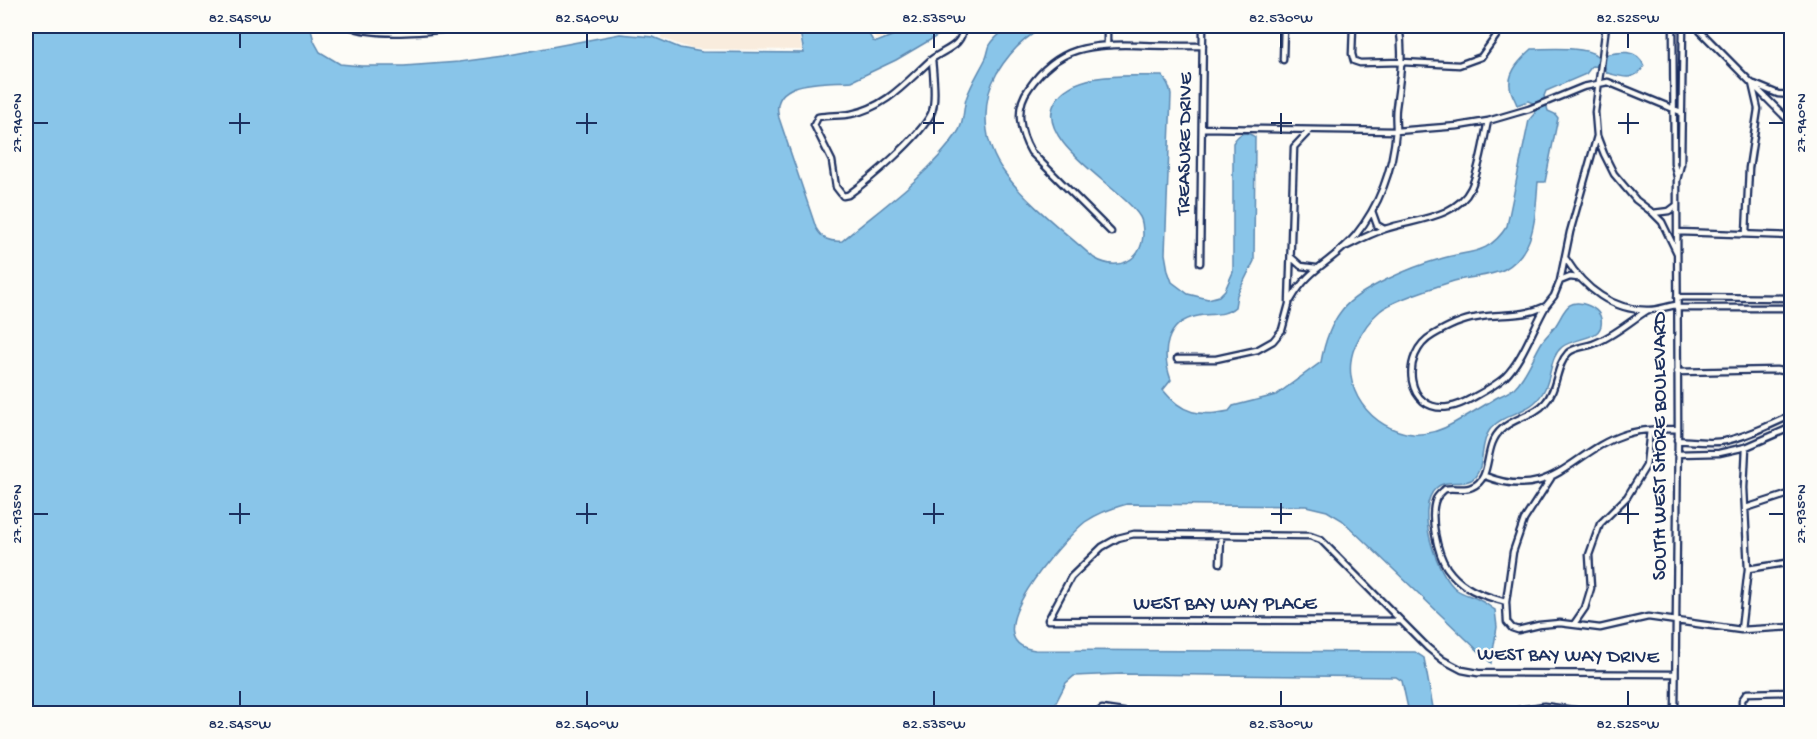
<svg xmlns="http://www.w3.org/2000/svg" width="1817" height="739" font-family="'Gochi Hand',sans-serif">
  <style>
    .built { fill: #f9ecdd }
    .water { fill: #89c5e9; stroke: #5d89b1; stroke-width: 1.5 }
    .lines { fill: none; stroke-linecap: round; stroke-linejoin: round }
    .minor-casing { stroke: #1b2f5e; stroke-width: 9 }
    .minor { stroke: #fdfcf7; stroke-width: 4.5 }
    .ticks { fill: none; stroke: #1b2f5e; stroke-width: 2 }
    .labels { text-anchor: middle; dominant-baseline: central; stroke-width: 4.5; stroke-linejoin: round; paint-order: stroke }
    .street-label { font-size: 20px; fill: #1b2f5e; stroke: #fdfcf7 }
    .neatline { fill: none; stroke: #1b2f5e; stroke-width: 2 }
    .ticks-label { font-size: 15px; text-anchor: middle; fill: #1b2f5e }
  </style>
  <rect width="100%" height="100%" fill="#fdfcf7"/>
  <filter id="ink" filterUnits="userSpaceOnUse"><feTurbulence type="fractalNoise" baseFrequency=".0167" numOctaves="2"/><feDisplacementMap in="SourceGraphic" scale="12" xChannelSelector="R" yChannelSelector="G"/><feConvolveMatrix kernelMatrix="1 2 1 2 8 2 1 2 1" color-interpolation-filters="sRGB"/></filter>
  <g filter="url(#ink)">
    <path class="built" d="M662,26H797L802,50L692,49L661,38Z
      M866,26H892L889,29L891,34L877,40Z"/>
    <path class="water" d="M26,26H310L314,41L320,52L340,64L361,66H404L459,62L504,56L620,34L653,37L680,48L702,52L804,53L799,26H864L873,41L877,42L894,35L891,29L896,26H954L896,60L852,81C826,83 768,78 779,118L816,228C822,239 829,242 842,241C882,207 926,178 956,135C964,125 963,111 966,99C971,84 979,72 986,58C988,54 988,49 990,45C994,38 1003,31 1009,26H1046C1026,36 1009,53 997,73C980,103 983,144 1004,172C1026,203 1066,233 1094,258C1116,271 1141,263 1143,235C1143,229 1143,222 1140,217C1122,187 1033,142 1055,102C1072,70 1131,76 1162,76C1168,82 1170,87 1171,95L1165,254L1168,271L1172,282L1188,294L1208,299L1219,296L1225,290L1233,272V143C1239,133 1245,130 1255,137L1254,261L1237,295L1235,307C1224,317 1211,313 1198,316C1165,322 1161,353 1171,380L1163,390C1182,414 1200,417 1229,411L1233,406L1276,395L1321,362C1324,345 1331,324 1342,310C1358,289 1414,266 1440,259C1470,250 1488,256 1507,226L1529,120L1535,113L1533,103L1528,101L1517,105C1515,99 1510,92 1510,86C1508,71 1522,58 1532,49C1548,49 1586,46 1597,56C1614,53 1637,46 1644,66C1635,82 1622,77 1607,73L1605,67L1592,66L1586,74L1546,91L1544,96L1548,111L1555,114L1558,118L1545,182H1538C1536,202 1536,227 1527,245C1509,279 1486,273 1454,281C1438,286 1391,301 1380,311C1369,320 1361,333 1355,346C1338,387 1371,430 1413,434C1428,435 1442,430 1454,423C1468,415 1482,407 1496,398C1502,395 1510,392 1514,388C1527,376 1533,356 1542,342C1546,336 1552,331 1556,325C1564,313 1567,297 1587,305C1593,307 1600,312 1601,319C1605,341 1573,337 1562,347C1546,360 1555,385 1534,403C1521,414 1499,416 1489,431C1480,444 1485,465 1475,477C1465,488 1447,477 1436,488C1414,508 1436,574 1457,590C1464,595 1474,596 1481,601C1486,603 1490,607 1495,610L1497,627L1491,663L1342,520L1327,511L1306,506L1127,504C1112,508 1098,513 1085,522C1064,539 970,642 1035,650L1415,652L1424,658L1434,713H1409L1402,681L1396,677L1122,674L1074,676L1066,683L1050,714H26Z"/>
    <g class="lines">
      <defs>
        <path id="minor" d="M349,26C381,39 444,29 479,26
          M1353,26L1352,54L1354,61L1360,63L1402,62L1459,65L1481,57L1499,32L1506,26
          M1673,26L1674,164L1677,177
          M1700,31L1792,124
          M1107,45V26
          M932,59C933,73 937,102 931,114C919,138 870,179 848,195L843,196L836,187L832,161L814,125L818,117C829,115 840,116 851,114C887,107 907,81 932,59Z
          M932,59C947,48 963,46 963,26
          M1283,60L1284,26
          M1754,84L1778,94L1792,95
          M1202,128L1396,131L1458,126L1488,121L1529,109L1583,87L1608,82L1681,112
          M1597,136L1604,154L1614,174L1636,200L1653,213L1662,222L1677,253
          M1372,211L1377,225L1384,229
          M1653,213L1669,211L1677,205
          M1111,232L1031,152C1020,133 1014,108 1029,88C1058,46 1091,44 1138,45C1160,46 1181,46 1203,46
          M1678,232L1792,236
          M1746,233L1749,168L1758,109L1752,83
          M1347,246C1359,240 1372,233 1385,229C1414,219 1456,219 1471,188C1480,168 1483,143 1488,121
          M1292,258L1301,266L1316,268
          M1566,259C1584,288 1613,311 1649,310C1658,310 1668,306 1677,305
          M1200,263L1203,26
          M1560,281L1570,277L1578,278
          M1677,297L1792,298
          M1291,300C1309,267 1333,262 1355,236C1379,206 1393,169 1396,130C1396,123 1395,115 1396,108C1400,79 1404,54 1399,26
          M1546,306C1533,328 1523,359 1505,377C1496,385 1485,391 1474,397C1467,401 1457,406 1449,407C1406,414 1399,354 1433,335C1445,328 1461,320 1475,318C1502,312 1519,319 1546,306Z
          M1546,306L1554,296L1560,281L1570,232L1597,136L1595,112L1606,26
          M1677,308H1792
          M1177,359H1216L1257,350L1273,341L1282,330L1289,304L1294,147L1310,130
          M1677,372L1776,370L1792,372
          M1677,440C1693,441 1709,444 1725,441C1748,436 1770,425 1792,415
          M1677,454L1719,453L1746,447L1792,427
          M1485,476C1553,503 1571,451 1626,434C1642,429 1661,429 1678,429
          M1551,478L1524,520L1513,552L1506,602L1507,622L1512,628L1518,630L1539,625L1560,623L1600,628L1648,617L1741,630L1792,627
          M1746,508L1792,493
          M1220,563L1221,535
          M1748,569L1792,562
          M1506,602C1493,598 1478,595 1467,587C1459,582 1452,575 1447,568C1437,553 1429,516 1436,499C1438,495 1442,492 1445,489C1454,487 1464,491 1472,487C1494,478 1482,446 1502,429C1515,417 1534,416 1545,403C1558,389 1555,367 1568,353C1574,347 1585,347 1593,344C1613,337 1630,321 1648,310
          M1401,621L1048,620L1071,577L1102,547L1118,538L1134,534L1310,536L1321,540L1428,648L1443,660L1462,670L1478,673L1675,674
          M1574,624L1585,608L1591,588L1589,555L1600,524L1627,497L1646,466L1650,430
          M1741,630L1748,569L1744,488L1746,447
          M1096,714L1102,709L1136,714
          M1266,714L1313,712L1344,714
          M1494,714L1544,706L1603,714
          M1675,714L1678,429L1677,205V180L1681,164L1683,26
          M1742,714V700L1747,693L1792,692"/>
      </defs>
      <use href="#minor" class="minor-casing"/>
      <use href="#minor" class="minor"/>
    </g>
  </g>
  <path class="ticks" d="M240,33V48M587,33V48M934,33V48M1281,33V48M1628,33V48M240,113V134M587,113V134M934,113V134M1281,113V134M1628,113V134M33,123H48M229,123H250M576,123H597M923,123H944M1271,123H1292M1618,123H1639M1769,123H1784M240,503V524M587,503V524M934,503V524M1281,503V524M1628,503V524M33,514H48M229,514H250M576,514H597M923,514H944M1271,514H1292M1618,514H1639M1769,514H1784M240,691V706M587,691V706M934,691V706M1281,691V706M1628,691V706"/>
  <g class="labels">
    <g class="street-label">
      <text transform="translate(1186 144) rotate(-89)">TREASURE DRIVE</text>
      <text transform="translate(1661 446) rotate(-90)">SOUTH WEST SHORE BOULEVARD</text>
      <text x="1225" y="605">WEST BAY WAY PLACE</text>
      <text transform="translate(1568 657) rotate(1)">WEST BAY WAY DRIVE</text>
    </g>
  </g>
  <rect width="1817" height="739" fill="none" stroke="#fdfcf7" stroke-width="66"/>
  <rect x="33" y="33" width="1751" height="673" class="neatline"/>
  <g class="ticks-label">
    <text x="240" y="22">82.545°W</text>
    <text x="587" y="22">82.540°W</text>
    <text x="934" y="22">82.535°W</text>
    <text x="1281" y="22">82.530°W</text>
    <text x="1628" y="22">82.525°W</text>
    <text transform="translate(16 123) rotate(-90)" y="5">27.940°N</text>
    <text transform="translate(1800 123) rotate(-90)" y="5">27.940°N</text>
    <text transform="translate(16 514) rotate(-90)" y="5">27.935°N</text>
    <text transform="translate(1800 514) rotate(-90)" y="5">27.935°N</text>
    <text x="240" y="728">82.545°W</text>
    <text x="587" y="728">82.540°W</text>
    <text x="934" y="728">82.535°W</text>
    <text x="1281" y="728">82.530°W</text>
    <text x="1628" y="728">82.525°W</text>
  </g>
</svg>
